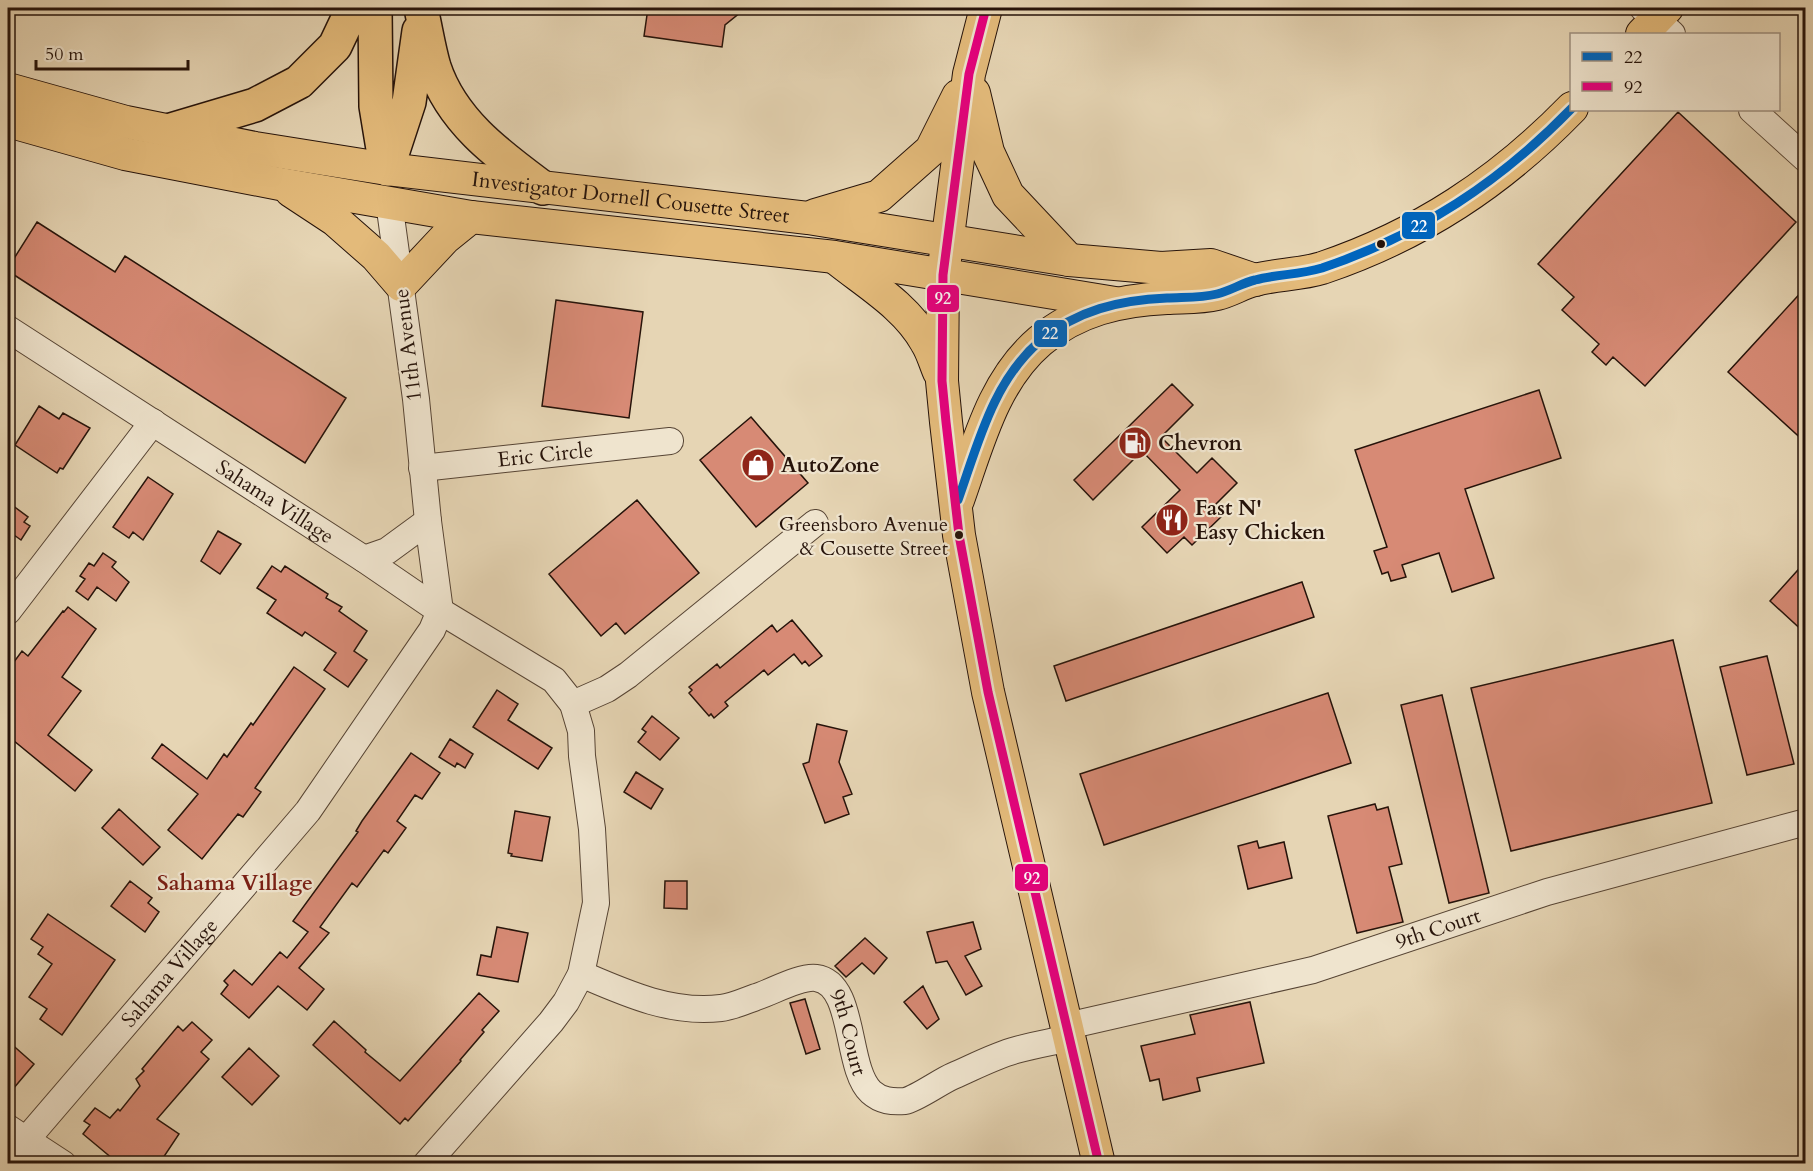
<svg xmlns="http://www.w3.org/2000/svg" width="1813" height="1171" font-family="Cardo,serif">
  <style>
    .building { fill: #d78a75; stroke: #26130a; stroke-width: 1.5 }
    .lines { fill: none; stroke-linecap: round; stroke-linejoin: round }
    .minor-casing { stroke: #564434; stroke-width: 28 }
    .major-casing { stroke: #26130a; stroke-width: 34 }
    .highway-casing { stroke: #26130a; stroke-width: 36 }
    .minor { stroke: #efe4ce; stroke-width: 26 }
    .major { stroke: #e3ba7a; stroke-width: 32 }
    .highway { stroke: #e3ba7a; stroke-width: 33 }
    .bus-1-casing { stroke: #efe4ce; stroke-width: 14 }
    .bus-2-casing { stroke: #efe4ce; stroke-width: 14 }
    .bus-1 { stroke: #0065bd; stroke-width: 9 }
    .bus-2 { stroke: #e5007d; stroke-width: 9 }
    .bus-dot { fill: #26130a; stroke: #efe4ce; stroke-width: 2 }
    .labels { text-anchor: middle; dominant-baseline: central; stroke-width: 4.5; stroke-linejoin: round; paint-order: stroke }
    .bus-label { font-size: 20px; fill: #26130a; stroke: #efe4ce; text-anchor: end }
    .street-label { font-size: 21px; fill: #26130a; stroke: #efe4ce }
    .poi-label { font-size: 21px; font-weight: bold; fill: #26130a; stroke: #efe4ce; text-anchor: start }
    .neighbourhood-label { font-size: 22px; font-weight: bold; fill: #7a1f14; stroke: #efe4ce }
    .line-badge { stroke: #efe4ce; stroke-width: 2 }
    .badge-label { font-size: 16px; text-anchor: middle; font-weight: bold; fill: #fff }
  </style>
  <rect width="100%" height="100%" fill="#e6d5b4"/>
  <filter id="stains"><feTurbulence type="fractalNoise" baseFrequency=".00333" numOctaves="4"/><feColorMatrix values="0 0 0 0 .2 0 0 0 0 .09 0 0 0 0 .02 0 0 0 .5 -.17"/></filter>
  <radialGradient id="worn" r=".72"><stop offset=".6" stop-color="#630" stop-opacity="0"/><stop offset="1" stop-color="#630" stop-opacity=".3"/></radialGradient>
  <path class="building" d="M648,8H746L725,25L722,47L644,36Z
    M1678,112L1796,222L1645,386L1613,357L1606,365L1592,352L1599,344L1562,310L1574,297L1538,264Z
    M37,222L115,272L125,256L346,398L305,463L8,271V268Z
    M1806,287V443L1728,372Z
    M556,300L643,312L629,418L542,406Z
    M1172,384L1193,405L1161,437L1197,473L1212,458L1237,483L1214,506L1223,515L1192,545L1184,537L1167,553L1142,527L1180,490L1142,451L1093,500L1074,480Z
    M1539,390L1561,458L1465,489L1494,578L1452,592L1439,553L1402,565L1406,577L1391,581L1388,572L1382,574L1374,551L1387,547L1355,450Z
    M39,406L59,419L63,413L90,428L63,469L60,468L57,473L15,445Z
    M751,417L808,483L756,527L700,460Z
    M148,477L173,494L143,540L133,532L129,538L113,527Z
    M637,500L699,573L625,634L616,623L601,636L549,574Z
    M8,502L28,517L24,522L30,526L21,540L14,535L8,545Z
    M218,531L241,544L220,574L201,561Z
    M103,553L116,562L112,567L129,582L116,601L97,587L88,600L76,591L85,579L80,576L89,563L94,566Z
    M1806,561V634L1770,601Z
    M272,566L281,572L285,566L328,594L326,598L342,607L339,611L367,631L354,651L367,660L348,687L324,670L336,653L305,632L302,636L267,613L276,600L257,588Z
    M1302,582L1314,617L1066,701L1054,666Z
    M68,607L96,629L62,677L81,691L48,735L92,770L75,791L8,736V670L22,651L28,656L63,611L64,612Z
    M792,620L822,656L809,666L805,661L802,664L794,654L768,675L764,670L725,702L728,706L714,718L711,714L709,716L689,693L692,690L689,687L717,664L720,668L772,625L777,632Z
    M1673,640L1712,803L1511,851L1471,688Z
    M1767,656L1794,764L1747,775L1720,667Z
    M294,667L325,689L255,788L261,792L243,817L238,814L202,859L168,830L198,794L152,758L162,744L207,779L224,754L227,757L251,723L253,725Z
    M497,690L518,704L508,720L552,748L538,769L473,727Z
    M1328,693L1351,763L1104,845L1080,774Z
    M1442,695L1489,893L1449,903L1401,705Z
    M652,716L679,738L660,760L638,742L646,732L642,729Z
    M817,724L847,731L839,762L852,794L843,797L849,814L825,823L803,764L809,762Z
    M450,739L473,754L465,768L457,763L455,767L439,757Z
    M411,753L440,773L422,799L415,795L397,821L406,828L388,853L384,850L357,887L352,883L320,927L329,933L299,968L324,989L307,1010L278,986L249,1018L221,994L228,985L224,981L234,970L252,985L280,952L287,958L308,932L293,921L358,832L356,831L362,821Z
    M636,772L663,789L651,809L624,792Z
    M1375,804L1377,810L1388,807L1402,864L1389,867L1403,922L1357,933L1328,816Z
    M119,809L160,847L143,865L102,828Z
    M515,811L550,817L542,861L511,856L512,854L508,853Z
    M1257,841L1259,848L1284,842L1292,878L1248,889L1238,846Z
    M130,881L152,898L148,903L159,912L145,932L111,906Z
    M665,881H687V909L664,908Z
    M48,914L115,960L62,1035L40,1019L47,1009L29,997L52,964L38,954L43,947L31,939Z
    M973,922L981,949L965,956L982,986L966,995L947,961L936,963L927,932Z
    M497,927L528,933L518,982L477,975L481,955L491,957Z
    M865,938L887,958L874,974L862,963L846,977L835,966Z
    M923,986L939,1019L927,1029L904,1002Z
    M479,993L499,1011L482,1030L484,1032L460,1060L461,1061L408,1121L405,1118L400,1124L313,1045L334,1021L366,1050L365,1052L400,1081Z
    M805,999L820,1049L806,1054L790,1003Z
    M1250,1002L1264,1063L1197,1078L1200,1091L1163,1100L1159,1079L1150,1081L1141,1046L1195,1034L1190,1015Z
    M192,1022L212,1040L201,1052L209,1059L157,1119L179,1134L159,1164H119L83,1134L90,1125L84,1121L95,1108L110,1118L118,1109L120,1111L140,1086L136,1079L144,1071L142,1069L178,1026L183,1031Z
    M8,1041L34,1064L8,1095Z
    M249,1048L279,1076L252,1105L222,1077Z"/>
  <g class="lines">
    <defs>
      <g id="minor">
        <path d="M1643,8L1672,34"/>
        <path d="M1752,110L1806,159"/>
        <path id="s1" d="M8,329L364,559L440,611L554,680L573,704L581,731L582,756L592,829L596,903L581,974L566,1002L551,1022L426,1164"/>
        <path id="s2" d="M422,468L670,441"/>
        <path d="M364,559L387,551L428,521"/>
        <path d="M8,611L153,422"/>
        <path d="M573,704L607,689L628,675L815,523"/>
        <path id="s3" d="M581,974C625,993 671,1014 721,1008C732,1007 745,1001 756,997C772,992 800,976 816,978C856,983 845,1068 871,1092C881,1101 892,1102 905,1101C916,1099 941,1081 953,1076C974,1067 994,1056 1016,1050C1033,1045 1052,1042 1069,1038"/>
        <path id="s4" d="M1067,1026L1313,970L1547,892L1806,822"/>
        <path d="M8,1128L63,1164"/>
        <path id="s5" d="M8,1161L308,811L432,630L440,611L428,521L416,399L389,202"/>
      </g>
      <g id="major">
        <path d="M986,8L969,74L943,275L942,381L946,422L959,535L988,692L1099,1164"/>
        <path d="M1642,34L1667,8"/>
        <path id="s6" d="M8,89L126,122L255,148L387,169L808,218L1069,260L1161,268L1211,265L1255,280"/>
        <path d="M974,93L988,152L1008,195L1069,260"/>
        <path d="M8,121L125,154L280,184L471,217L835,257L1115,303"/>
        <path d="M291,191L335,220L376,256L401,285L445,238L471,217"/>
        <path d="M815,215L879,196L931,150L958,96"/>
        <path d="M838,260C868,284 907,307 926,342C932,351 935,363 939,372"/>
        <path d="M958,500C978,444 993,381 1040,341C1077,310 1120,300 1167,298C1183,297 1201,298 1217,294C1230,291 1242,283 1255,280C1277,274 1299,275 1322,268C1420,235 1500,182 1572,108"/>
      </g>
      <path id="highway" d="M375,8L376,106L386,167
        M422,13C426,31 429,50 434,67C452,122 500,156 543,188
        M171,130L255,105L299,82L335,46L353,8
        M387,169L409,102L419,31"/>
    </defs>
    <use href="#minor" class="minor-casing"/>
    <use href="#major" class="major-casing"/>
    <use href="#highway" class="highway-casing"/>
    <use href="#minor" class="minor"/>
    <use href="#major" class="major"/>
    <use href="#highway" class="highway"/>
    <defs>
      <path id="bus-1" d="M958,500C978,444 993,381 1040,341C1077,310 1120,300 1167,298C1183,297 1201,298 1217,294C1230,291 1242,283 1255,280C1277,274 1299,275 1322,268C1420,235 1500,182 1572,108"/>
      <path id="bus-2" d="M986,8L969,74L943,275L942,381L946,422L959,535L988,692L1099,1164"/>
    </defs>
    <use href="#bus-1" class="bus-1-casing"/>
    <use href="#bus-2" class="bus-2-casing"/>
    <use href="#bus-1" class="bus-1"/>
    <use href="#bus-2" class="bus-2"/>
  </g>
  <defs>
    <symbol id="fuel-disc" viewBox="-11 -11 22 22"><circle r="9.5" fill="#8f2418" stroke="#efe4ce"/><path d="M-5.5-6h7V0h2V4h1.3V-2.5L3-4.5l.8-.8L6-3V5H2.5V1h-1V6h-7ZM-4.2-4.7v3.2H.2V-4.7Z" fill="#fff"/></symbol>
    <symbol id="shop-disc" viewBox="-11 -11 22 22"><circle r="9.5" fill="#8f2418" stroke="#efe4ce"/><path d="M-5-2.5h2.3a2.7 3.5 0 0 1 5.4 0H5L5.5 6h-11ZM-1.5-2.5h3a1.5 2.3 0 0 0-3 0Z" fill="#fff"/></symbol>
    <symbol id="restaurant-disc" viewBox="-11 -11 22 22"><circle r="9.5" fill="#8f2418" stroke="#efe4ce"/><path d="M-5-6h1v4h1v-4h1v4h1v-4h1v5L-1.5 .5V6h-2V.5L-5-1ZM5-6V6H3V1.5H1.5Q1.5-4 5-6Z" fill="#fff"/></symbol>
  </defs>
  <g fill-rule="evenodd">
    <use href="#fuel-disc" x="1116" y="424" width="38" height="38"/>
    <use href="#shop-disc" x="739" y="446" width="38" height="38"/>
    <use href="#restaurant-disc" x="1153" y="501" width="38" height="38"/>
  </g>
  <g class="bus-dot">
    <circle cx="1381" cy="244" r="5"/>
    <circle cx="959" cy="535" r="5"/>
  </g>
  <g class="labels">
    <g class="bus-label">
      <text x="948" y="524">Greensboro Avenue<tspan x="948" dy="24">&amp; Cousette Street</tspan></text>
    </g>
    <g class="street-label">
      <text stroke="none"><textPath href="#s6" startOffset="633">Investigator Dornell Cousette Street</textPath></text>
      <text transform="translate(408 345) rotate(-97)">11th Avenue</text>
      <text stroke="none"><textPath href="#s2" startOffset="124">Eric Circle</textPath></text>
      <text stroke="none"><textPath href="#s1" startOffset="318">Sahama Village</textPath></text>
      <text stroke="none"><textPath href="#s4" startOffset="384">9th Court</textPath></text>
      <text stroke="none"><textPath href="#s5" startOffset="248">Sahama Village</textPath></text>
      <text stroke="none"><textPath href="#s3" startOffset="314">9th Court</textPath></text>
    </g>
    <g class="poi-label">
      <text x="1158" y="443">Chevron</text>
      <text x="781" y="465">AutoZone</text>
      <text x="1195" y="508">Fast N'<tspan x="1195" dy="24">Easy Chicken</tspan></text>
    </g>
    <g class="neighbourhood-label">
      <text x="235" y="883">Sahama Village</text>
    </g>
  </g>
  <g class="line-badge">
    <rect x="1401" y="211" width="35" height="29" rx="6" fill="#0065bd"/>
    <rect x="926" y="284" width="34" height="29" rx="6" fill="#e5007d"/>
    <rect x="1033" y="319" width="35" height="29" rx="6" fill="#0065bd"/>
    <rect x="1014" y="863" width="35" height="29" rx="6" fill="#e5007d"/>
  </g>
  <g class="badge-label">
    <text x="1419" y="232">22</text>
    <text x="943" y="304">92</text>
    <text x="1050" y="339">22</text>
    <text x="1032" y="884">92</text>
  </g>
  <rect width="1813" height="1171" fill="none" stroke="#e6d5b4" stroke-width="30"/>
  <rect x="9" y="9" width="1795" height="1153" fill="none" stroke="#26130a" stroke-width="3"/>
  <rect x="15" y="15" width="1783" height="1141" fill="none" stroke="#26130a" stroke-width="1.5"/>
  <rect x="1570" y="33" width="210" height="78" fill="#efe4ce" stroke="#9f9080" stroke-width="1.5"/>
  <rect x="1582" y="52" width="30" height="9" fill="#0065bd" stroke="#9f9080" stroke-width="1.5"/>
  <text x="1624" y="63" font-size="18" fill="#26130a">22</text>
  <rect x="1582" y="82" width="30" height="9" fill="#e5007d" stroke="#9f9080" stroke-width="1.5"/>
  <text x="1624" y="93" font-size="18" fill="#26130a">92</text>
  <path d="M36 60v9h152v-9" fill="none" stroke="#26130a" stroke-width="3"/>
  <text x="45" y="60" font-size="18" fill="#26130a" stroke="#efe4ce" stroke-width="4.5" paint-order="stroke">50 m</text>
  <rect width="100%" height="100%" filter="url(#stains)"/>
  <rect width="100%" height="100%" fill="url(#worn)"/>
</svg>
